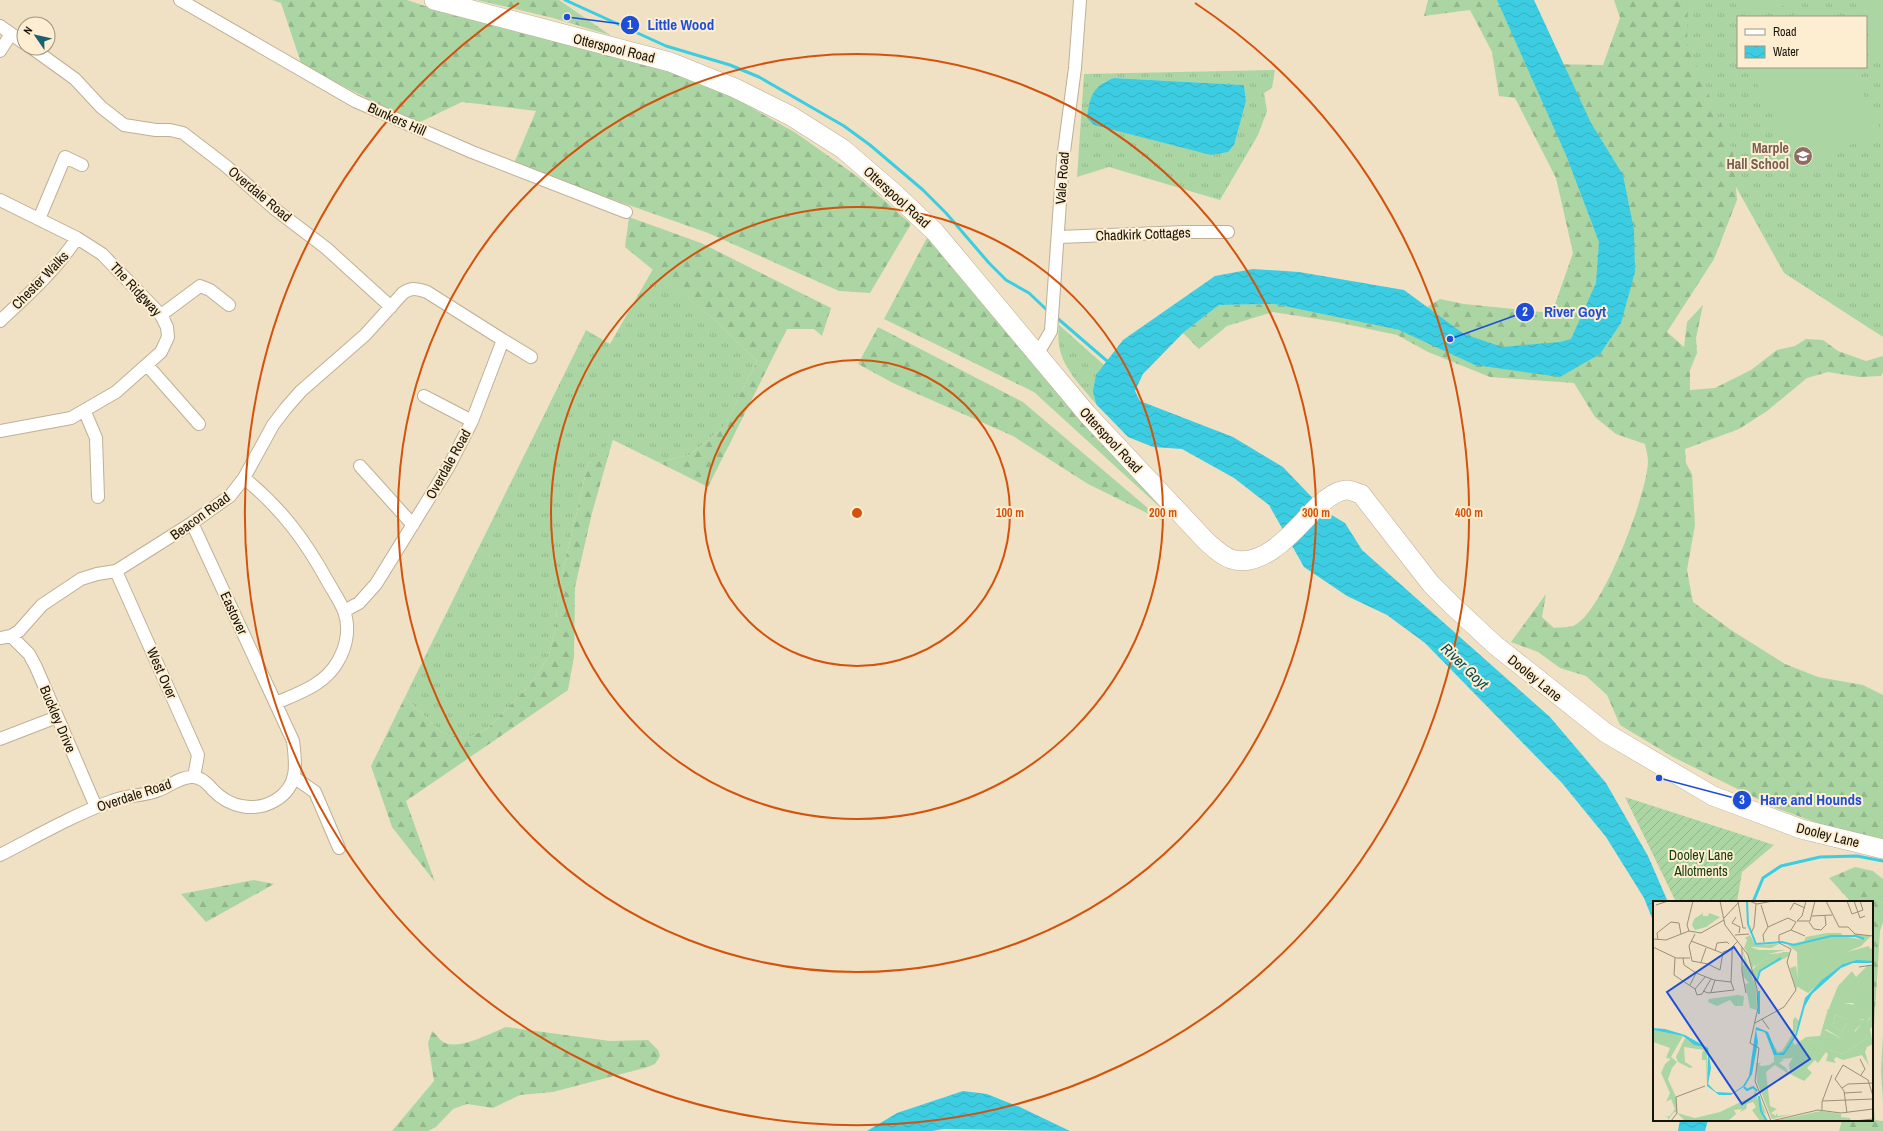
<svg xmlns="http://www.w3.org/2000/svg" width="1883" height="1131" font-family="'Archivo Narrow',sans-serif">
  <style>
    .grass { fill: url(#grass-tufts); fill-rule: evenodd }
    .forest { fill: url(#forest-firs) }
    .garden { fill: url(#garden-furrows) }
    .pitch { fill: #abd6a4 }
    .water { fill: url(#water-waves) }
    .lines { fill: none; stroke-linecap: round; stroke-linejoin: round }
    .stream { stroke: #3dcde2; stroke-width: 3 }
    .minor-casing { stroke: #beb095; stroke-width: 14 }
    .primary-casing { stroke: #beb095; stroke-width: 20 }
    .minor { stroke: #fff; stroke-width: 12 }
    .primary { stroke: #fff; stroke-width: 19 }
    .ring { fill: none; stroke: #d3520c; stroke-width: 2 }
    .labels { text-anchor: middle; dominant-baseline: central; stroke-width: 4; stroke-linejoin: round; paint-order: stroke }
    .street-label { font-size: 14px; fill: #181309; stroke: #fdeed1 }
    .education-label { font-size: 14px; font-weight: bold; fill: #785e54; stroke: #fdeed1; text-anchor: end }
    .park-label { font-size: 14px; fill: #133d0a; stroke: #fdeed1 }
    .water-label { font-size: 15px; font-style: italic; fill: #094952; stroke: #fdeed1 }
    .inset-river { fill: none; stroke: #3dcde2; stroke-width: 2 }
    .inset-road { fill: none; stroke: #9a8f79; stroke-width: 1 }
    .view { fill: #1d4ed8; fill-opacity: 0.15; stroke: #1d4ed8; stroke-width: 2 }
    .inset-edge { fill: none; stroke: #181309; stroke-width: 2 }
    .centre { fill: #d3520c; stroke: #fdeed1; stroke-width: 2 }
    .ring-label { font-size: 12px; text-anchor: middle; font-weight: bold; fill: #d3520c; stroke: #fdeed1; stroke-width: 4; stroke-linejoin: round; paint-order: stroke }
    .leader { fill: none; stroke: #1d4ed8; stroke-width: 1.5 }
    .callout-dot { fill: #1d4ed8; stroke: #fdeed1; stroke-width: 1.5 }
    .mark-label { font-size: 12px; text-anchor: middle; font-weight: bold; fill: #fff }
    .callout-label { font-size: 15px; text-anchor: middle; font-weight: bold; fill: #1d4ed8; stroke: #fdeed1; stroke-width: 4; stroke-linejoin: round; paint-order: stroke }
  </style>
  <defs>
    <pattern id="grass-tufts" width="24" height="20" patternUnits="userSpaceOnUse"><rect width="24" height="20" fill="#abd6a4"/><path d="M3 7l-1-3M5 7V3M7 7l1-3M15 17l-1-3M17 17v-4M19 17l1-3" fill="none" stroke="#92b78c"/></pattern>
    <pattern id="forest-firs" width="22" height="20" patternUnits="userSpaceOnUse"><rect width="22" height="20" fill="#abd6a4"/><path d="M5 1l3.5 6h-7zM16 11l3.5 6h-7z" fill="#92b78c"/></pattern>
    <pattern id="garden-furrows" width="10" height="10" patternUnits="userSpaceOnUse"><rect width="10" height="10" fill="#abd6a4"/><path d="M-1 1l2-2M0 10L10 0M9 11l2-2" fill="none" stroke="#92b78c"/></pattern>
    <pattern id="water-waves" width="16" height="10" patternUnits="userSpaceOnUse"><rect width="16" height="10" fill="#3dcde2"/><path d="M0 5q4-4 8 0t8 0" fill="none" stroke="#35afc1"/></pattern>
  </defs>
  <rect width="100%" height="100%" fill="#f0e1c4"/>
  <path class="grass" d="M1685,0H1883V337L1784,273L1735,185L1683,47ZM1738,17H1866V67H1738Z
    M1275,70L1272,88L1264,93L1267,111L1258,135L1220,200L1109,167L1077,177L1084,74ZM1114,78L1244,85L1246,101L1102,83Z
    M653,269L718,323L757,361L724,427L690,455L658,462L613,440L588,464L559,588L555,630L549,655L531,684L488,728L466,739L441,732L405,697L586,330L610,344Z
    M1059,325L1104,365C1094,379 1092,386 1096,404C1083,388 1065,371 1060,350C1058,342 1058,333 1059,325Z"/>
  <path class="forest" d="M272,0H407L449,14L654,64L715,87L796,133L858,177L911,224L870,293L839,291L708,233L538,173L514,163L536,111L462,102L418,123L302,66L281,3Z
    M477,0H559L610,35L553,18Z
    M1428,0H1518L1547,64L1603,65L1620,18L1614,0H1688L1687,44L1733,151L1737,200L1714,259L1667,332L1684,347L1687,322L1703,305L1696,338L1697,353L1690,370V390L1715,388L1751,370L1777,350L1795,346L1806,339L1823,340L1838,351L1866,361L1883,356V372L1881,376L1859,377L1828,372L1807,378L1767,411L1739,429L1685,449L1686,463L1692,474L1695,525L1687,570L1693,602L1731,630L1785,664L1818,677L1863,685L1883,695V841L1834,829L1776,808L1673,757L1620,725L1607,695L1586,676L1560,668L1538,652L1511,642L1546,594L1542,617L1554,628C1560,627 1569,628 1575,625C1603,611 1647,494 1648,462C1648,456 1646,449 1645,444L1616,434L1595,417L1574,383L1490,377L1428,352L1397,335L1336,322L1273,312L1227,326L1199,349L1183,333L1219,305L1274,304L1399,330L1413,316L1440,299L1464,304L1552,313L1573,253L1556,178L1515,98L1499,96L1492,52L1470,10L1424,16Z
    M629,217L701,243L831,308L822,336L814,329H787L708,487L658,462L690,455L724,427L757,361L718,323L625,247Z
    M927,238L1165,505L1163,510L1034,392L884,319Z
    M878,327L1023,402L1163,521L1088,484L1013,436L893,383L858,364Z
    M613,439L592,513L575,587L574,657L568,690L406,801L435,882L392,827L371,766L405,697L441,732L466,739L488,728L531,684L549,655L555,630L559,588L588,464Z
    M1855,867L1873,871L1883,879V922L1880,931L1872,1057V902H1851L1829,878Z
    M254,880L274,884L206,922L181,894Z
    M506,1027L610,1041L648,1040L658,1050L660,1056L655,1064L648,1067L553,1092L520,1095L493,1108L467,1104L453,1109L436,1127L428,1131H392L434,1081L428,1043L432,1031C436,1034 439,1039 443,1042C459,1051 490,1033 506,1027Z
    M1883,1035V1101L1881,1071Z
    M1872,1085L1875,1120L1883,1121V1131H1839L1842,1120H1872Z"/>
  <path class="garden" d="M1625,797L1774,845L1742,872L1737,902H1676Z"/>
  <path class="pitch" d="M1739,0H1796L1759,17H1746Z
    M1856,0H1883V70L1866,26V17H1863Z
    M1819,3L1826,17H1790Z
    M1749,67H1850L1881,130L1799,170Z"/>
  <path class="water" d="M1497,0H1534L1591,123L1623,175L1634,230L1635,272L1621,323L1600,354L1560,377L1475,365L1399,330L1274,304L1219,305L1183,333L1143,374L1135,391L1140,401L1233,437L1283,467L1325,511L1345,523L1362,550L1550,717L1606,783L1648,856L1668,902H1654V923L1644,898L1606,837L1562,783L1425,643L1387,615L1347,596L1304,567L1269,505L1234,478L1182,449L1153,447L1128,437L1096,404L1093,391L1096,375L1123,340L1215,276L1253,269L1299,272L1404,290L1464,334L1502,347L1560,342L1571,339L1596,283L1599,242L1566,155Z
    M1114,78L1244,85L1246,101L1234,145L1228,152L1211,155L1094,125L1087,118C1090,97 1092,86 1114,78Z
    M963,1091L987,1094L1022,1108L1070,1131L943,1129L932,1131H867L897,1113Z
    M1680,1120H1708L1705,1131H1678Z"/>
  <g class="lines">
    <path class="stream" d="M565,0L666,46L730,65L759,77L844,126L870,145L923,190L946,213L989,263L1006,280L1029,293L1048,311
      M1056,317L1107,361
      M1753,902L1763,878L1781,866L1820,857L1857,856L1883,861"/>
    <defs>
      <path id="minor" d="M180,0L355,101L472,152L626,212
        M0,26L24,43
        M32,48L75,79L101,107L124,125L156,130H170L183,133L226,166L276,210L326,248L391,307
        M0,51L11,34
        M0,200L77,238L102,254L161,315L167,327L168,337L161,352L116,392L71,418L0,431
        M39,219L65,157L82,165
        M1059,237L1185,232H1228
        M161,315L200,286L210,290L229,305
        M0,321C28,295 56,270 77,238
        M503,340L531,357
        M1038,353L1051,331L1063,159L1075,68L1080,0
        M147,365L199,424
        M424,396L472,421
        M85,412L96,438L98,497
        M360,466L413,525
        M244,478C281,508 305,540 328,582C333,591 340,601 344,611C350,627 347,646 338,661C326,684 299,693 276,703
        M116,571L198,755L194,777
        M11,636L29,654L36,667L96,807
        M0,638L11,636L19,631L42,605L81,579L97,574L116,571L192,523L230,496L244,478L273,425L286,408L301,391L365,335L403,293C412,287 417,289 427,292L503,340L472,421L449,466L376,584L359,603L344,611
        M0,739L57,717
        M295,778L315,792L339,848
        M0,855C37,836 73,815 112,801C127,795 145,796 159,790C170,786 181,776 193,777C201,777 208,784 213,790C229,807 255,813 276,800C299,786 296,764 293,741L192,523"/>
      <path id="primary" d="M434,0L670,62L735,88L791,116L843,149L894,193L935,232L1087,414L1206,541C1213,547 1222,556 1231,559C1265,570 1297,527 1318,506C1325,500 1336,490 1347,490C1351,490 1357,493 1361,494L1431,584L1452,605L1495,645L1606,733L1713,796L1801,829L1883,849"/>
    </defs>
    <use href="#minor" class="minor-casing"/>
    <use href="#primary" class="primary-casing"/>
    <use href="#minor" class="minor"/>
    <use href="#primary" class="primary"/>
  </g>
  <g class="ring">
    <circle cx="857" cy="513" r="153"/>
    <circle cx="857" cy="513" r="306"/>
    <circle cx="857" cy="513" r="459"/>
    <path d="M1195 3A612 612 0 1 1 519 3"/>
  </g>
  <defs>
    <symbol id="school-disc" viewBox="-11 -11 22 22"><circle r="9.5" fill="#8d6e63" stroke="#fdeed1"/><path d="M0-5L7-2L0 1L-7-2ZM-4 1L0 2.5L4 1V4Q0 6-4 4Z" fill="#fff"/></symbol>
  </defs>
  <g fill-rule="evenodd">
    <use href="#school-disc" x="1792" y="145" width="22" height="22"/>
  </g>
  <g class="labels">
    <g class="street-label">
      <text transform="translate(614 48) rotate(14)">Otterspool Road</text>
      <text transform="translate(397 119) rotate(24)">Bunkers Hill</text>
      <text transform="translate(1062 178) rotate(-86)">Vale Road</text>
      <text transform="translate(260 194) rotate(40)">Overdale Road</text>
      <text transform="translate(897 197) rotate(42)">Otterspool Road</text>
      <text transform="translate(1143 234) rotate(-2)">Chadkirk Cottages</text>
      <text transform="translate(40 280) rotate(-46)">Chester Walks</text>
      <text transform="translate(136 289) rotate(47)">The Ridgway</text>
      <text transform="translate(1111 440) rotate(47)">Otterspool Road</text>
      <text transform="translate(448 464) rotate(-61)">Overdale Road</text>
      <text transform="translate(200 516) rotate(-36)">Beacon Road</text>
      <text transform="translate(234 613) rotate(65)">Eastover</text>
      <text transform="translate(162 673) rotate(66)">West Over</text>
      <text transform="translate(1535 678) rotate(39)">Dooley Lane</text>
      <text transform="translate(58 719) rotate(67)">Buckley Drive</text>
      <text transform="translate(134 795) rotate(-18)">Overdale Road</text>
      <text transform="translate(1828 835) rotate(14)">Dooley Lane</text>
    </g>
    <g class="education-label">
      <text x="1789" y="148">Marple<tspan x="1789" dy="16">Hall School</tspan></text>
    </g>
    <g class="park-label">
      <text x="1701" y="855">Dooley Lane<tspan x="1701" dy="16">Allotments</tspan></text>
    </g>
    <g class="water-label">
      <text transform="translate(1465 666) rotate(44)">River Goyt</text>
    </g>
  </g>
  <g transform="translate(1653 901)">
    <rect width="220" height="220" fill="#f0e1c4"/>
    <path d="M50,12V15H55L56,12L67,16L53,26L42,29L39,24L41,18ZM97,34L103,44L126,43L118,47L99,46L95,51L91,47L94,39L92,37ZM103,51L116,53L129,52L109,60L102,66L98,54ZM215,64L220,65V114L216,117L213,127L214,137L190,153L177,149L167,136L172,129L189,138L202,131L207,124L206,118L211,119L200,102H191L193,107H176L185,85L199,70L203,76ZM143,65L146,84L143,88L137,67ZM85,94L91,95L90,105H82L77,99L64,105L55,101L56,98ZM182,114L194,118V122L189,131L180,125ZM157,138L173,151L165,162L162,159L154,167L159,172L151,180L137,173L136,163L144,149Z" fill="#abd6a4"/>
    <path d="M174,32H188L190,35L211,39L200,35V33L218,35L208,45L194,51L216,45L217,48L220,47V60L192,62L155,92L145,86L144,51L135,44L151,40L153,36ZM97,46L106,49H132L111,54L100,53L101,65L99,68L93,49ZM89,47L103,87L104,109L97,107L92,83L96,82L90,75L89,66L92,62ZM130,51H136V55L107,70L104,76L103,83L99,69L109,60ZM190,102L203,104L211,118H206L208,123L202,129V134L196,139L189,138L173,128L168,135L174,139L177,149L190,153L214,137L212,126L219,113L220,125L217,128L220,143L214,146L212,151L216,165L209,154L190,159L183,156L181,159L183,162L173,160L175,153L157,138L139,157L128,158L131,159L126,162L133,167L136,173L122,164L113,171L117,205L124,208L118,212L123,215V212L125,215L140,213L119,218L104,181L103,162H108L106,164L109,165L116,164L121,161V155L114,134L109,130L112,131L125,151L129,150L139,134L137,131L140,129V119L142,116L146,120L139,140L142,144L153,136L167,135L175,108L183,105L192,107ZM182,114L194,118V122L189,131L180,125ZM0,129L30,135L18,156L24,161L19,167L15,178L23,196L24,212L21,211L15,219V216H11L17,215L22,208L18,198L13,201L17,192L8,172L12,163L18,158L13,157L17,147L0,141ZM32,137L41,144L50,146L54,151V185L53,159H49V152L51,149L31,146L32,161L40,166L37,167L25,161L23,156ZM102,190L104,193L90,203L103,195L105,193L104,199L106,195L116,220L113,213L110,211L114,220H107L99,209L103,206L100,201L94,203L93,208L87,211L89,208L81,209L83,213L75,220H32L24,212L42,217L67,211L100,195ZM168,210L188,213V216L197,217L198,220H120Z" fill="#abd6a4" fill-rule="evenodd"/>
    <path d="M163,146L171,152L166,161L161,158L157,164L152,161L158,153L163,155L159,152Z" fill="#abd6a4"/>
    <path d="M204,59L220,60V62H200L188,67L159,93L152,105L144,134L131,154H121L112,131L103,129L105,141L99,173L92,185L78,194H66L54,185L55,155L50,146L41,144L30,135L0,129V127L12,128L32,134L55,147L58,167L55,183L63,191L80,192L90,185L96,175L103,126L115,131L124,153L131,151L142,134L152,97L169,79L190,63Z" fill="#3dcde2"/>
    <path class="inset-river" d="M94,0L95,23L103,43L129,41L141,44L178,35H203L211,38M104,80L107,70L128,57M106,113V90M91,186L94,189L100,186L104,190M106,195L108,210L114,220"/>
    <path class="inset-road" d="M67,0L72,24L95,54L104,88L105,107L97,142L106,147L102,180L118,220M96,0L104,3L120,0M173,0L186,26H195L202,33L220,35M194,0L199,13L210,9L207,0M201,0L207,17L212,15M85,1L90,27H93M3,4L15,0M108,4L115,26M137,9L141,2L152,7M159,15L179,14M83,16L79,22L87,26L86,32M71,17L86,1M144,20H157L162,0M144,20L149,15L153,0M156,21L161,28L168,29L173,24L172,15M138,29L152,35M36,30L48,32L71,19M36,30L34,24L40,0M98,32L101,26L103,3M42,33L36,45L39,60L55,63L67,69L70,51L79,48M82,34L96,33M0,38L13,39L36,30M5,39L4,32L18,21L26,22L28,33M38,40L69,52M111,41L110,34L115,26L135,17L143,21M126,41V34L138,29L143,21M0,46L23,57H37M89,46V71L93,92M62,50L64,42L74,41L76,43M22,57L21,74L42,88L44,94L49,93L58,78M30,57L31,64L43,72L61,79L78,81M48,61L53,47M206,66L220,64M37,84L43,72M42,88L52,76M50,90L55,92L81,89L78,81L79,56V46L85,40M58,91L62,79M109,118L116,128M102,122L131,106L143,89L134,61L138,48L126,42M207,158L212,168L208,174M189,187L195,183L220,182M191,192L209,191M169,200L220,198M169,209V201L179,174M194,212L191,190L182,178L190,164L215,179L220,195M18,220L24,212L23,196L52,185M118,220L165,209L188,212L220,208M202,220L220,218"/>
    <path class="view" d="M81,46L157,158L89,203L14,91Z"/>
    <rect width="220" height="220" class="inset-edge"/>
  </g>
  <circle cx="857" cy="513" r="6" class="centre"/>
  <g class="ring-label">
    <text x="1010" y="517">100 m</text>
    <text x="1163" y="517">200 m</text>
    <text x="1316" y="517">300 m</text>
    <text x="1469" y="517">400 m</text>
  </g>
  <path class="leader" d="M567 17L630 25M1450 339L1525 312M1659 778L1742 800"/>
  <g class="callout-dot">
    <circle cx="567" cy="17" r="4"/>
    <circle cx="1450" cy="339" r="4"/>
    <circle cx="1659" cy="778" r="4"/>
    <circle cx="630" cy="25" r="10"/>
    <circle cx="1525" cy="312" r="10"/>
    <circle cx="1742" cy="800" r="10"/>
  </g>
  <g class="mark-label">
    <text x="630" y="29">1</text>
    <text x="1525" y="316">2</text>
    <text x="1742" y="804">3</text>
  </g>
  <g class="callout-label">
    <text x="681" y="30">Little Wood</text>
    <text x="1575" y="317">River Goyt</text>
    <text x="1811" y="805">Hare and Hounds</text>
  </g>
  <rect x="1737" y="16" width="130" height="52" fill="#fdeed1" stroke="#a19681"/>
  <rect x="1745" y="29" width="20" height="6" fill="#ffffff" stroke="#a19681"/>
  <text x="1773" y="36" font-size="12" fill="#181309">Road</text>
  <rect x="1745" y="46" width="20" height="12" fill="url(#water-waves)" stroke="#a19681"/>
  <text x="1773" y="56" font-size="12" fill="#181309">Water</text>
  <g transform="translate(36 36) rotate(304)"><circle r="19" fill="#fdeed1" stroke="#a19681"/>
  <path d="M0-3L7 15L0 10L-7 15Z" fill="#1b6172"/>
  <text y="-6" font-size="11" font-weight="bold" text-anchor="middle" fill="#181309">N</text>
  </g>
</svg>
